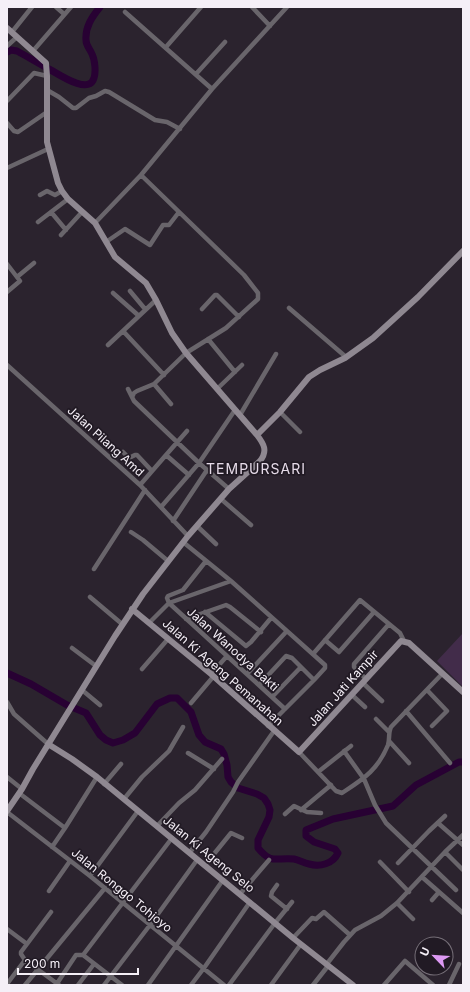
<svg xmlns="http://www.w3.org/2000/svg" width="470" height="992" font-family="Inter,sans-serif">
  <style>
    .green { fill: #422c4a }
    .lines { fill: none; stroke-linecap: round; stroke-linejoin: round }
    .river { stroke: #280133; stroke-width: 7 }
    .street { stroke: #69656b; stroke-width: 4.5 }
    .secondary { stroke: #8f8891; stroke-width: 6 }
    .labels { text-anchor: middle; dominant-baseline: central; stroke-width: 3.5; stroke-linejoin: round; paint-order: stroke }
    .street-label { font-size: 12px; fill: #f5eff7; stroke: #211a24 }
    .quarter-label { font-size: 14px; letter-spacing: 1px; fill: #e5dae8; stroke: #211a24 }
  </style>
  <rect width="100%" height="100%" fill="#2b232e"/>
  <path class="green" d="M463,633V687L437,661Z"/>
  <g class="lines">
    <path class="river" d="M7,52L11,50L17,51C28,57 38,63 49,69C57,73 89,96 94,78C96,72 95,60 92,54C90,49 86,46 86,40C85,27 92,17 100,7
      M7,673L31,684L67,705L86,713L100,735L106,740L113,743L123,740L135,733L157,704L170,698H177L191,712L199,735L205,742L221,749L224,754L227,765L228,777L231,782L238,788L257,794L264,798L268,804L270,810L269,817L258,840V848C272,865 276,857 294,859C299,860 304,863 309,864C320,867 333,864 338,853L335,849L314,842L306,836V830L333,819L393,806L416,785L459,762H463"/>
    <path class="street" d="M56,7L64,14
      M252,7L270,26
      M125,12L212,89
      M12,32L32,7
      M7,46L17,37
      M166,47L201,7
      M33,51L71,7
      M196,74L225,42
      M47,90L59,97L73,108H76L89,98L96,96L105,91L109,92L155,120L167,122L180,129
      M7,101L34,73L47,76
      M7,123L14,131L18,132L47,112
      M7,168L48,149
      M141,175L244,275L258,293V299L226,328L186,353L154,384L137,391L134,393L132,397L134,401L199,463L229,489
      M40,195L47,191L55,195L62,191
      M51,212L66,230
      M38,222L68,199
      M95,223L141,175L212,89L287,7
      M61,235L82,212
      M106,242L125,229L150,245L163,225H169L179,212
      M7,264L20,281L7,292
      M17,277L34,263
      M130,291L145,309
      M113,293L139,316
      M289,308L346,357
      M202,309L215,295H217L239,317
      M123,331L164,375
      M208,339L235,372
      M108,345L156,300
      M7,365L140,485L188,536
      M154,384L171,404
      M128,389L132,397
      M217,389L242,365
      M280,412L300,432
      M240,415L276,354
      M187,431L166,455L189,475
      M123,452L129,458L135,455H137L152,471
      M140,485L166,455
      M221,499L251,525
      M161,507L199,463L235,410
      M173,521L207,470
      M197,526L216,544
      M131,532L143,540L168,561
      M183,542L231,581L325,665V668L314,680L268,726
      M206,561L183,590L168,596L167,598L169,603L285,709
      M94,569L145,490
      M90,597L122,624
      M205,612L246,646L251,642L271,618
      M186,619L226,605L230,607L261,632
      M149,623L169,603L231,581
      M325,640L339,652L374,612
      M72,648L96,666
      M313,654L360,600L400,633L404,641
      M142,669L168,639
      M211,674L227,656
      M247,674L286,632
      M366,679L354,667V664L389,624
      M363,683L382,701
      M259,685L286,656L292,658L314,680
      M82,690L100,705
      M427,690L447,711L432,726
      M352,695L365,707
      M272,697L300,668
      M7,702L14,714L48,744
      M191,703L213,677
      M406,711L450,763
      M376,719L389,732
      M389,741L409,763
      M344,751L364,779L375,805L386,823L456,890
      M299,752L336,791L342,793L345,791C365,778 378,769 388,745C390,739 388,733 391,727L442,674
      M188,753L214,769
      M318,772L351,746
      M7,777L22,789
      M104,784L121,764
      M19,793L65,828
      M124,799L142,777L169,751L183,727
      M301,810L331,785
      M7,812L90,876L224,985
      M285,814L294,806L307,812L321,813
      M438,823L463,845
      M157,826L179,803L195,790L222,759
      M52,847L65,828L97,777
      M190,852L206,832L233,792L238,782L274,731
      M445,852L463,870
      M380,862L409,892
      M398,863L429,831L445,816
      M205,865L231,833L242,838
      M90,876L138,811
      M422,877L463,913
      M277,885L272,892L271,896L287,909
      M49,891L70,861
      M240,894L269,860
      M432,900L439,892
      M397,903L413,919
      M51,912L21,952V954L25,960L59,985
      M7,929L27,944
      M293,938L312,918L316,919L324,912L350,935
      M83,955L172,838
      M83,955L122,985
      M326,965L344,942L355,930L381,916L397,903L445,852L463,835
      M7,984L25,960
      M25,985L105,888
      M56,985L76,955H83
      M78,985L94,964
      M104,985L150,925L197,860
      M148,985L223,880
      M191,985L204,968L250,902
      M229,985L275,923L292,902
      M271,985L301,944
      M313,985L328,966
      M384,985L405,961L433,985
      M449,985L459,964"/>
    <path class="secondary" d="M7,28L46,63L47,76V142L58,183L62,191L68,199L95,223L115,257L146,283L156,300L172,333L186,353L257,435
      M132,609L211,674L299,752L401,641L409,643L463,692
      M48,744L72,759L97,777L293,938L353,985
      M7,811L22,789L33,769L115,636L143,594L188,536L229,489L260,461C268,451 264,444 257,435L280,412L309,377L320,370L345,358L373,338L418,297L463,251"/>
  </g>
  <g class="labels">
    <g class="street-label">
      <text transform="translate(106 441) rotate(42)">Jalan Pilang Amd</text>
      <text transform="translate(233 649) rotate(42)">Jalan Wanodya Bakti</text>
      <text transform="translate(223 672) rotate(41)">Jalan Ki Ageng Pemanahan</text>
      <text transform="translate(343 688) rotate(-48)">Jalan Jati Kampir</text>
      <text transform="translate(209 854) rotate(39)">Jalan Ki Ageng Selo</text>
      <text transform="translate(122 890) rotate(39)">Jalan Ronggo Tohjoyo</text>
    </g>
    <g class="quarter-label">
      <text x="256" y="468">TEMPURSARI</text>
    </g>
  </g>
  <rect width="470" height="992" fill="none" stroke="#f5eff7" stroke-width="16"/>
  <g transform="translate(434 956) rotate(295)"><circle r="19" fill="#211a24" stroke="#766f78"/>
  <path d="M0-3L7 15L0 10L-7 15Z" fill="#dd99f3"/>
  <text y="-6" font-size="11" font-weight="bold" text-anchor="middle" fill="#f5eff7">U</text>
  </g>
  <path d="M18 968v6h120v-6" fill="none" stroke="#f5eff7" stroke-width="2"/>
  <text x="24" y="968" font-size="12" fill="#f5eff7" stroke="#211a24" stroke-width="3" paint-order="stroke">200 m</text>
</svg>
